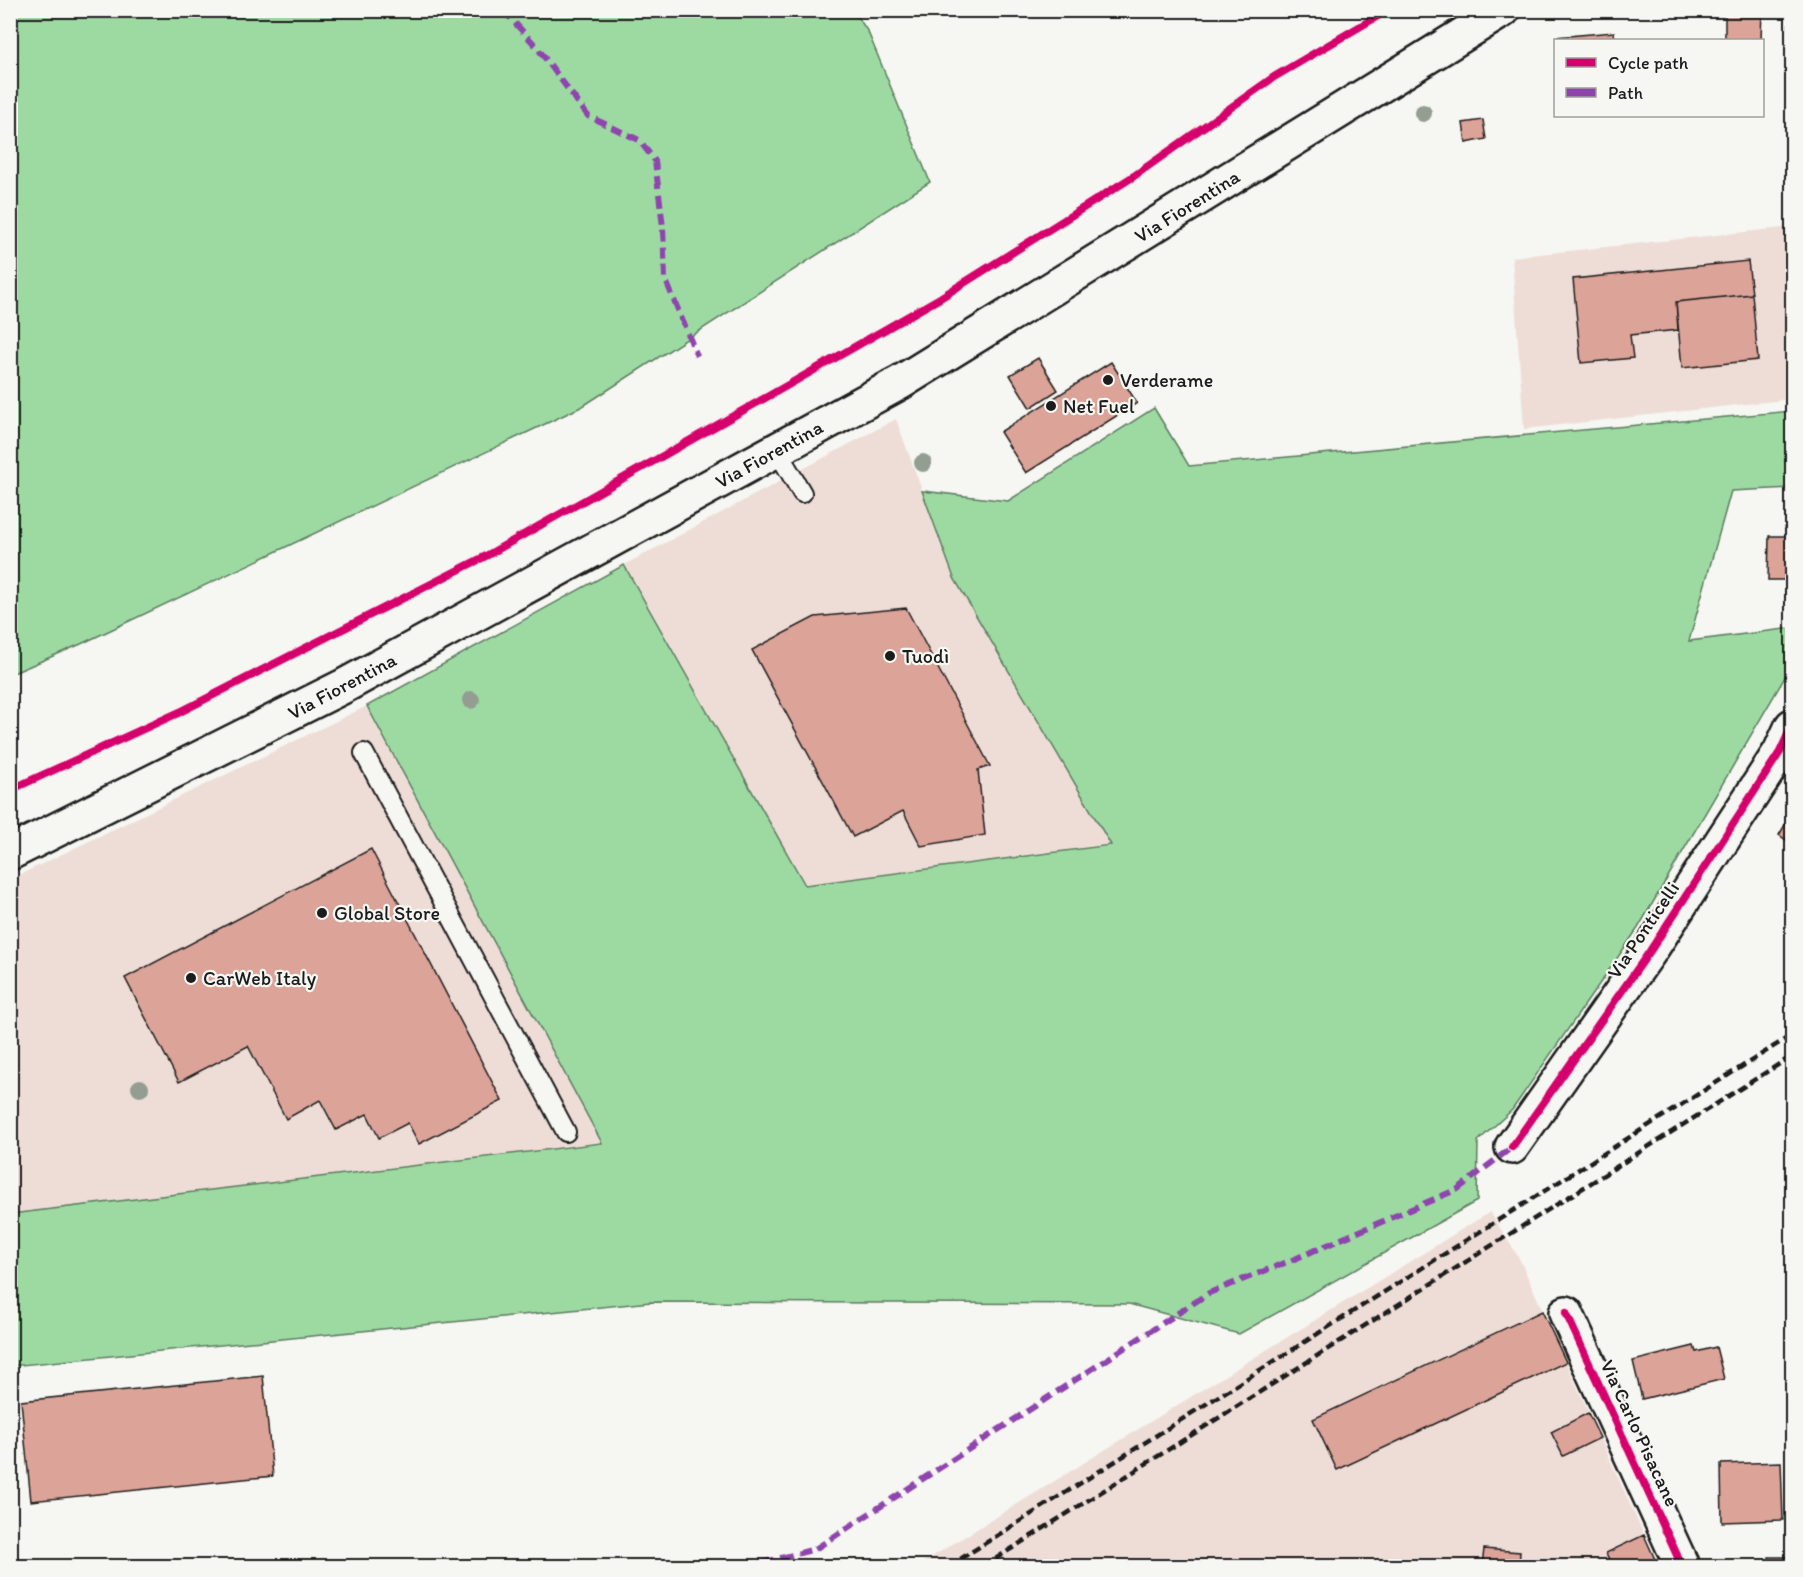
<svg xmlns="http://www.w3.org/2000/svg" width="1803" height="1577" font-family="Itim,sans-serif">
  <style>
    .built { fill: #eeddd7 }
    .green { fill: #9ddaa2; stroke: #5c7b5f; stroke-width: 1.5 }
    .building { fill: #dca398; stroke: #1c1c1c; stroke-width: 1.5 }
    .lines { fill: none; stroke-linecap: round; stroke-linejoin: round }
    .service-casing { stroke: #1c1c1c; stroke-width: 22 }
    .minor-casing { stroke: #1c1c1c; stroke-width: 38 }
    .secondary-casing { stroke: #1c1c1c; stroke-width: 38 }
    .service { stroke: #f6f6f2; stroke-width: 18 }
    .minor { stroke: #f6f6f2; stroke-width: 33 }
    .secondary { stroke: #f6f6f2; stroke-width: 33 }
    .rail { stroke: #1c1c1c; stroke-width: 4.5; stroke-dasharray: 9 4.5; stroke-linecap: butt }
    .quiet { stroke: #8e44ad; stroke-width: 6; stroke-dasharray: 12 6; stroke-linecap: butt }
    .cycleway-casing { stroke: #f6f6f2; stroke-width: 11 }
    .cycleway { stroke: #d6006c; stroke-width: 8 }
    .tree { fill: #949d92 }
    .poi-dot { fill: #1c1c1c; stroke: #f6f6f2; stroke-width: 2 }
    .labels { text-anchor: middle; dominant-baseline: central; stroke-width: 4.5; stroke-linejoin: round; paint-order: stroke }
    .street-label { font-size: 20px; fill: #1c1c1c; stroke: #f6f6f2 }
    .poi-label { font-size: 20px; fill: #1c1c1c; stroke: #f6f6f2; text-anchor: start }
  </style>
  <rect width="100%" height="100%" fill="#f6f6f2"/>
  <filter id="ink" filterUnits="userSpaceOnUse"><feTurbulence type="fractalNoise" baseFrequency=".0167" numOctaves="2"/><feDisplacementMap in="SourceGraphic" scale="12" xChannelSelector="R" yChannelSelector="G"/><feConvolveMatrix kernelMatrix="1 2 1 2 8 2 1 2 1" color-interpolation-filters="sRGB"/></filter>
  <g filter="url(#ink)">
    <path class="built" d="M1792,227V399L1524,429L1512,257Z
      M896,419L954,578L1112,845L805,885L624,565Z
      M367,706L602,1143L11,1214V879Z
      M1490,1212L1519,1258L1658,1566H917Z"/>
    <path class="green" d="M11,10L854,11L868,32L930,182L583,406L81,644L11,674Z
      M1154,408L1189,466L1792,411V488L1731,491L1689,641L1792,628V665L1638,928L1512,1110L1478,1141L1477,1201L1239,1334L1129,1304L651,1302L11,1366V1214L602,1143L367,706L624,565L805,885L1111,845L954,578L922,491L1008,501Z"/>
    <path class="building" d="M1725,10H1762L1761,40H1725Z
      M1792,23V62H1791L1789,24Z
      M1614,32L1615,40H1557L1556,37Z
      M1483,120L1486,139L1466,143L1463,123Z
      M1748,261L1752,294L1676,302L1678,330L1630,335L1633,358L1581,363L1573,279Z
      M1752,294L1758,360L1682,368L1676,302Z
      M1038,358L1058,390L1030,408L1010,375Z
      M1111,362L1137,403L1026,473L1000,432Z
      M1769,536H1792V580H1768Z
      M906,608L990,766L978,770L985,835L921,846L903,811L853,837L752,650L815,617Z
      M1792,813V844L1779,835Z
      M371,849L502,1101L419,1144L408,1123L379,1138L367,1114L336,1130L320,1100L286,1119L248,1046L179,1082L125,978Z
      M1542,1311L1566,1362L1337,1470L1313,1419Z
      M1694,1346L1696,1352L1716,1347L1724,1379L1642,1399L1633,1361Z
      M263,1376L273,1476L31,1501L21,1401Z
      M1588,1413L1600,1438L1563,1456L1551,1432Z
      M1781,1462L1783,1520L1722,1522L1721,1464Z
      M1644,1535L1658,1566H1612L1606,1553Z
      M1484,1549L1520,1552L1519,1566H1482Z
      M1769,1557H1792V1566H1770Z"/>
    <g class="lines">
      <defs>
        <path id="service" d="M776,449L802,493
          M364,753L566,1132"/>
        <path id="minor" d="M1512,1147L1650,951L1780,752L1792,726
          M1566,1313L1682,1566"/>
        <path id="secondary" d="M10,853L344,686L901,382L1503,10"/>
      </defs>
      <use href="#service" class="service-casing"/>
      <use href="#minor" class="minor-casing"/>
      <use href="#secondary" class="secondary-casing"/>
      <use href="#service" class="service"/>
      <use href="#minor" class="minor"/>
      <use href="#secondary" class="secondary"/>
      <path class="rail" d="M949,1566L1792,1035
        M984,1566L1792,1056"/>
      <path class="quiet" d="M503,10L536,46L588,116L639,140L655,161L663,227L665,278L697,356
        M10,16L22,10
        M691,1566L758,1564L815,1549L1209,1293L1297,1258L1458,1189L1512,1147"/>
      <defs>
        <path id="cycleway" d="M10,790L180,712L486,556L774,393L940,298L1134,176L1274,77L1388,10
          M1512,1147L1650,951L1780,752L1792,726
          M1566,1313L1682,1566"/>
      </defs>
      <use href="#cycleway" class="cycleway-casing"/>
      <use href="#cycleway" class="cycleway"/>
    </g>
    <g class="tree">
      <circle cx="1423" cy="113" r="9"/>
      <circle cx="923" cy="463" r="9"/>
      <circle cx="471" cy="700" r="9"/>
      <circle cx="140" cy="1088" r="9"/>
    </g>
  </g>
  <g class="poi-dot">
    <circle cx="1108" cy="380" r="6"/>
    <circle cx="1051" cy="406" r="6"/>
    <circle cx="890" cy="656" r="6"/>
    <circle cx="322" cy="913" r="6"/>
    <circle cx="191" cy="978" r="6"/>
  </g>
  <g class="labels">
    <g class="street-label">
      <text transform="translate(1187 206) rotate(-32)">Via Fiorentina</text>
      <text transform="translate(769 454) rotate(-29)">Via Fiorentina</text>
      <text transform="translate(342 686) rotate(-28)">Via Fiorentina</text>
      <text transform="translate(1643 930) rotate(-56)">Via Ponticelli</text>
      <text transform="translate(1640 1433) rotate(65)">Via Carlo Pisacane</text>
    </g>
    <g class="poi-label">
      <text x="1120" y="380">Verderame</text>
      <text x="1063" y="406">Net Fuel</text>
      <text x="902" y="656">Tuodì</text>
      <text x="334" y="913">Global Store</text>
      <text x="203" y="978">CarWeb Italy</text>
    </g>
  </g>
  <rect width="1803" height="1577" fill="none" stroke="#f6f6f2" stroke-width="36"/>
  <rect x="18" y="18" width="1767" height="1541" fill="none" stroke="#1c1c1c" stroke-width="2" filter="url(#ink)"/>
  <rect x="1554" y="39" width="210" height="78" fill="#f6f6f2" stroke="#9f9f9c" stroke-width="1.5"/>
  <rect x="1566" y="58" width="30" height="9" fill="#d6006c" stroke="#9f9f9c" stroke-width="1.5"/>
  <text x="1608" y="69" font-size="18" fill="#1c1c1c">Cycle path</text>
  <rect x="1566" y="88" width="30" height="9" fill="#8e44ad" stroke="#9f9f9c" stroke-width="1.5"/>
  <text x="1608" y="99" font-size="18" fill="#1c1c1c">Path</text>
</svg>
